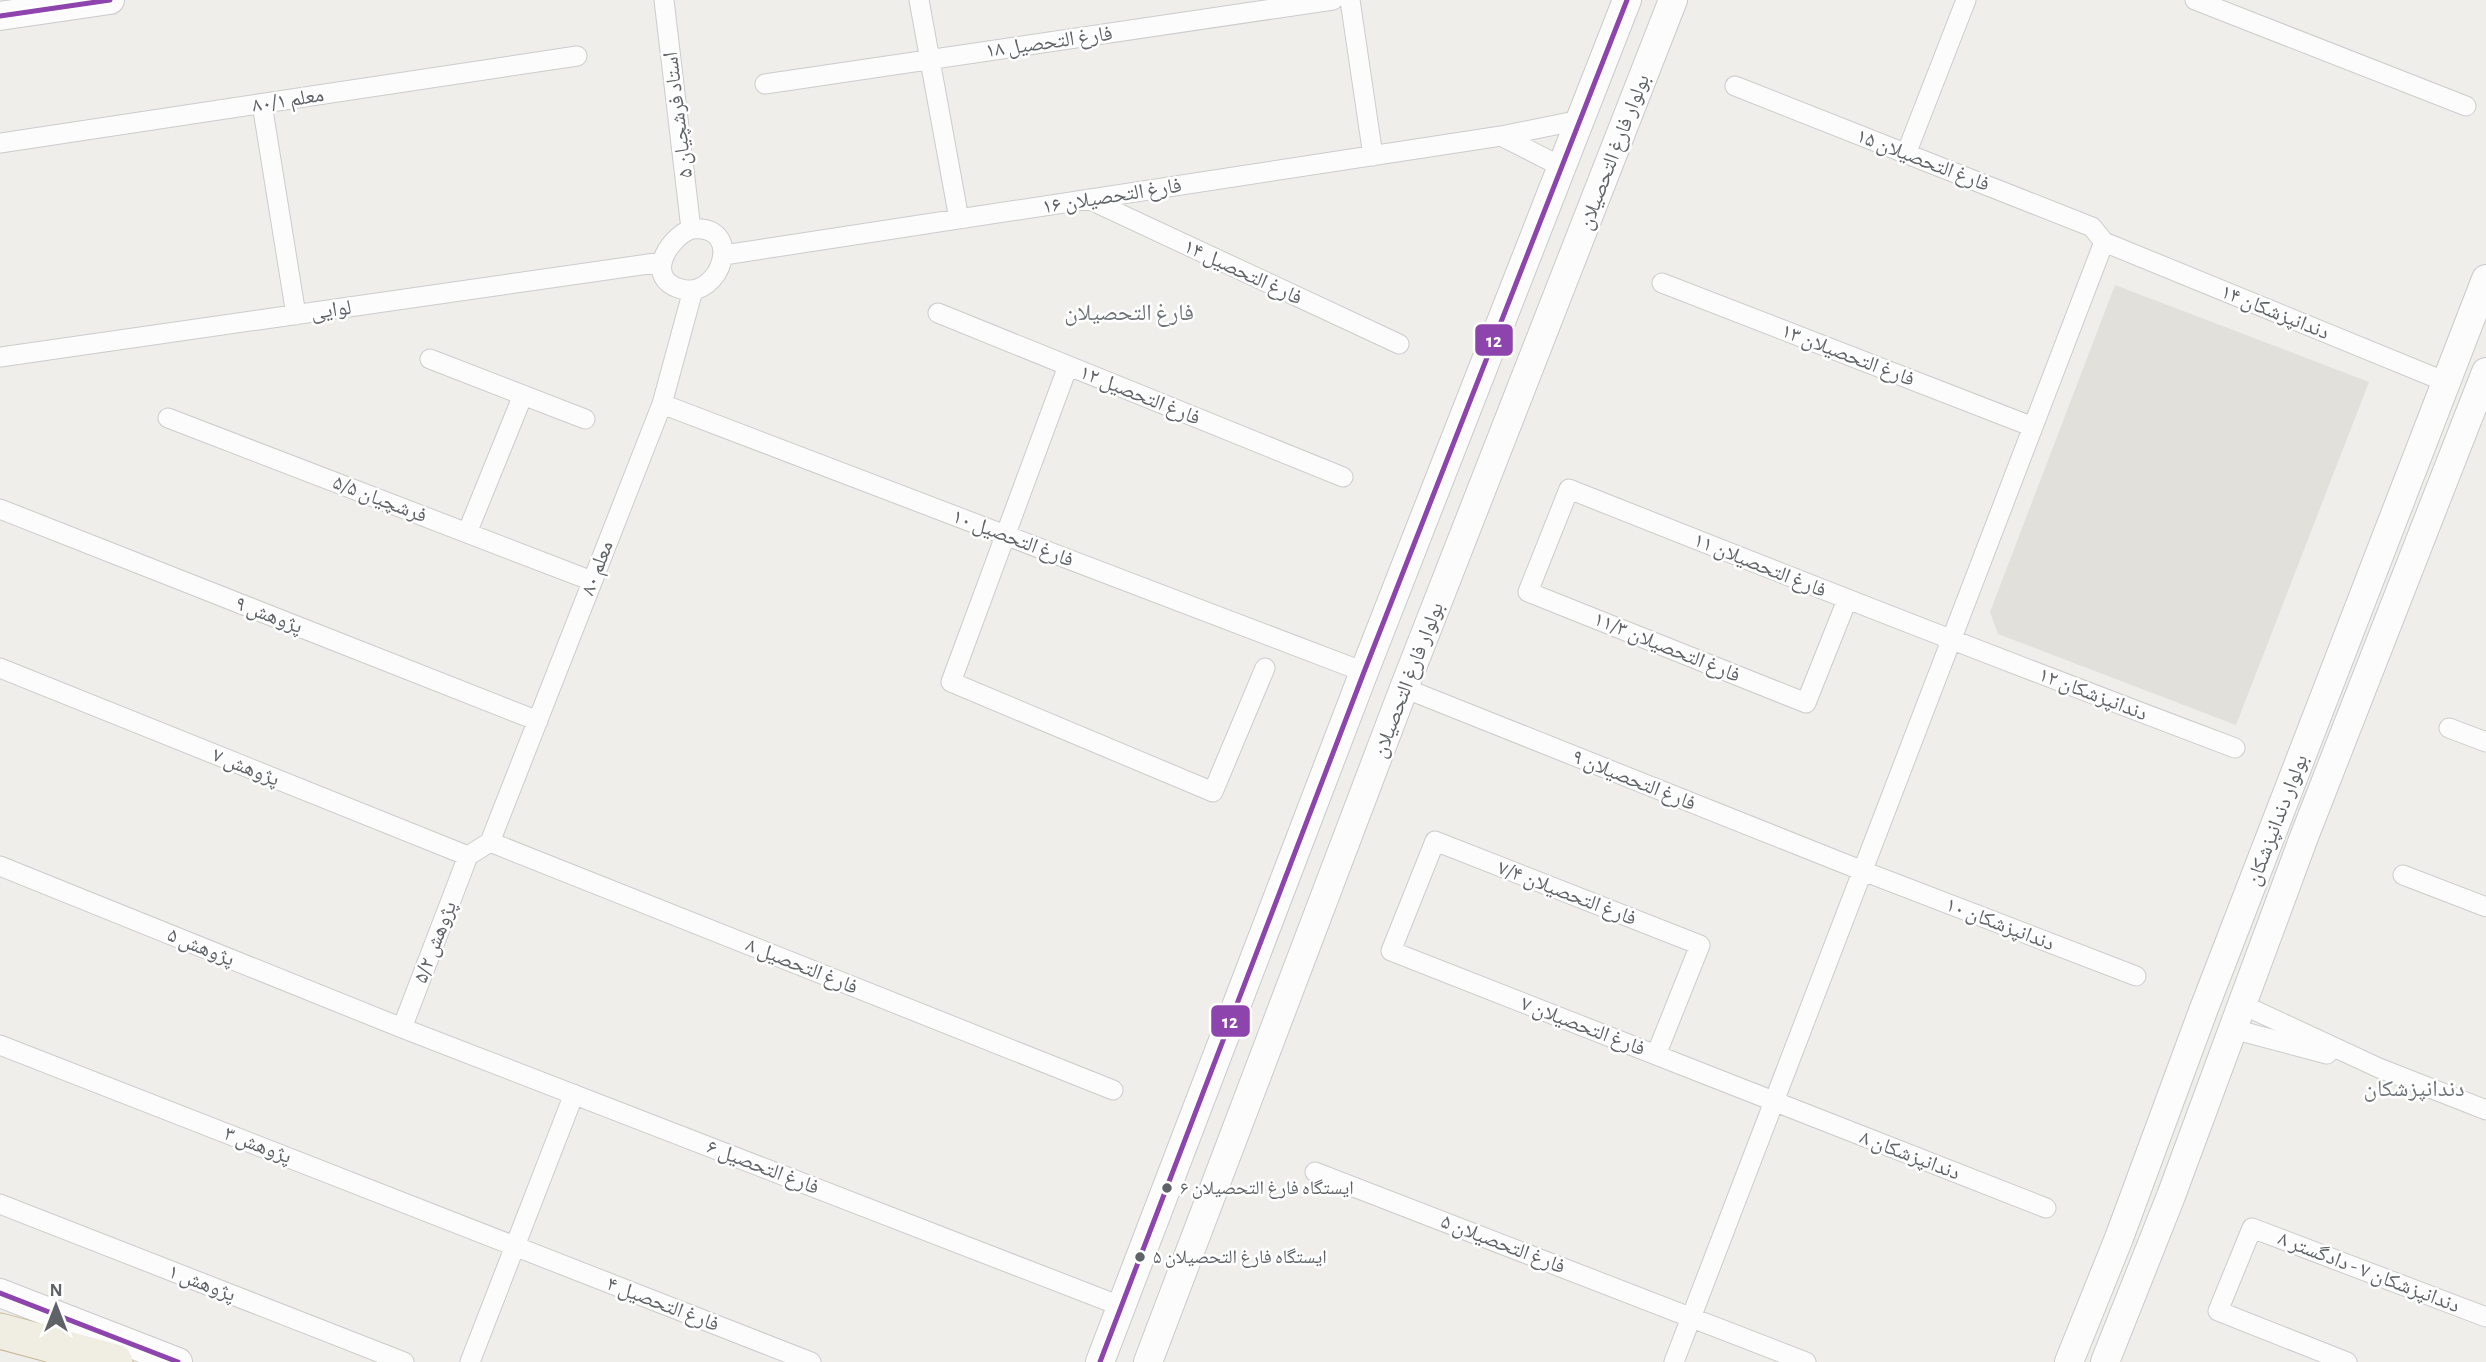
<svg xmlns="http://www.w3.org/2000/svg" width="2486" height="1362" font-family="'Alegreya Sans','Noto Naskh Arabic',sans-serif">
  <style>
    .education { fill: #e2e0da }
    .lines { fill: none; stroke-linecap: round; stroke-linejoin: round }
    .street-casing { stroke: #cbcccc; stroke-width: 21 }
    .secondary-casing { stroke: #cacacb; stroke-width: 30 }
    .highway-casing { stroke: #c8b996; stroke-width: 37 }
    .street { stroke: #fdfcfc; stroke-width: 19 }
    .secondary { stroke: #fdfcfc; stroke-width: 28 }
    .highway { stroke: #f0ede3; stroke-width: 35 }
    .bus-1-casing { stroke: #fff; stroke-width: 10 }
    .bus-1 { stroke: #8e44ad; stroke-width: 5 }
    .bus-dot { fill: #5f6368; stroke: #fff; stroke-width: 2.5 }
    .labels { text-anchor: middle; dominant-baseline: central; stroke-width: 5; stroke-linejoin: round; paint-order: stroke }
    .bus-label { font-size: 19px; fill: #5f6368; stroke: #fff; text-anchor: start }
    .street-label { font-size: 21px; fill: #5f6368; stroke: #fff }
    .neighbourhood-label { font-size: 23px; fill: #70757a; stroke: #fff }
    .line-badge { stroke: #fff; stroke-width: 2.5 }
    .badge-label { font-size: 19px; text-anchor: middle; font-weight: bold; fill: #fff }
  </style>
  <rect width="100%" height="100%" fill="#efeeea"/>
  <path class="education" d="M2115,285L2369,382L2236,725L1998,634L1990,612Z"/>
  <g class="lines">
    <defs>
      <path id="street" d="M664,0L691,229
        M919,0L959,219
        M1350,0L1373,156
        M2195,0L2466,106
        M765,84L1333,0
        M1735,86L2092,227L2104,242L2446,382
        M262,104L296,315
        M1501,136L1562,167
        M0,143L577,56
        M1906,154L1966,0
        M1088,199L1399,344
        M691,229C746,223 721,300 681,289C644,279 667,239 691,229Z
        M724,255L1501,136L1580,120
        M1662,283L2033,427
        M938,313L1343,477
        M0,357L662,262
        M430,359L585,419
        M1068,366L951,682L1213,792L1265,668
        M662,404L1364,672
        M168,418L592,581
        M0,509L538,721
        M467,533L523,395
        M1847,600L1806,703L1528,592L1569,489C1790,577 2012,664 2235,748
        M0,668L468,856L490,842
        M1404,688L1863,871L2136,976
        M2449,728L2486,742
        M490,842L1113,1090
        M490,842L662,404L693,290
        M0,866L402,1028L1123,1307
        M2403,875L2486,907
        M2241,1004L2379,1068L2486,1110
        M402,1028L468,856
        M2233,1029L2327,1054
        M0,1045L811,1362
        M1656,1055L1700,945L1435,841L1391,951L2046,1208
        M1315,1172L1806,1362
        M0,1204L404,1362
        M470,1362L574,1094
        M1674,1362L2104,242
        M2347,1362L2218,1311L2252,1228L2486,1317"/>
      <path id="secondary" d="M0,16L110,0
        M0,1293L178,1362
        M1100,1362L1364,672L1627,0
        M1148,1362L1404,688L1673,0
        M2069,1362L2119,1238L2203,1011L2486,279
        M2105,1362L2171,1196L2304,837L2486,372"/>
      <path id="highway" d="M0,1331L115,1362"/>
    </defs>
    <use href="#street" class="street-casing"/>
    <use href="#secondary" class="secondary-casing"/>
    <use href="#highway" class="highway-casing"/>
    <use href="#street" class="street"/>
    <use href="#secondary" class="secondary"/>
    <use href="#highway" class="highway"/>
    <defs>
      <path id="bus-1" d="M0,16L110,0
        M0,1293L178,1362
        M1100,1362L1364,672L1627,0"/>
    </defs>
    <use href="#bus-1" class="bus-1-casing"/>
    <use href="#bus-1" class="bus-1"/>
  </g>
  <g class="bus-dot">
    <circle cx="1167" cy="1188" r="6"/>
    <circle cx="1140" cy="1257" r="6"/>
  </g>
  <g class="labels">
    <g class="bus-label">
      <text x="1180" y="1188">ایستگاه فارغ التحصیلان ۶</text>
      <text x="1153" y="1257">ایستگاه فارغ التحصیلان ۵</text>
    </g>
    <g class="street-label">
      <text transform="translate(1049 42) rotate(-8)">فارغ التحصیل ۱۸</text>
      <text transform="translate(288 100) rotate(-9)">معلم ۸۰/۱</text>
      <text transform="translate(678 115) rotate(-97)">استاد فرشچیان ۵</text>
      <text transform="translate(1614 152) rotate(-69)">بولوار فارغ التحصیلان</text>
      <text transform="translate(1923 160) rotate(21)">فارغ التحصیلان ۱۵</text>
      <text transform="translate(1112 196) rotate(-9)">فارغ التحصیلان ۱۶</text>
      <text transform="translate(1243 272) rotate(25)">فارغ التحصیل ۱۴</text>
      <text transform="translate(331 310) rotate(-8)">لوایی</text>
      <text transform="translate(2275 312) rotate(22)">دندانپزشکان ۱۴</text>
      <text transform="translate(1848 355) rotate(21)">فارغ التحصیلان ۱۳</text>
      <text transform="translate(1140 395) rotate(22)">فارغ التحصیل ۱۲</text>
      <text transform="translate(380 499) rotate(21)">فرشچیان ۵/۵</text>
      <text transform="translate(1013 538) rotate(21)">فارغ التحصیل ۱۰</text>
      <text transform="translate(1760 565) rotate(22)">فارغ التحصیلان ۱۱</text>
      <text transform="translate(597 568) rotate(-69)">معلم ۸۰</text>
      <text transform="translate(269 615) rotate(21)">پژوهش ۹</text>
      <text transform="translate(1667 647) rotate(22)">فارغ التحصیلان ۱۱/۳</text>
      <text transform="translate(1408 680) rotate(-69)">بولوار فارغ التحصیلان</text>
      <text transform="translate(2093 694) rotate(21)">دندانپزشکان ۱۲</text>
      <text transform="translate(246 767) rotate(22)">پژوهش ۷</text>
      <text transform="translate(1634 780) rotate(22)">فارغ التحصیلان ۹</text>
      <text transform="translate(2277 820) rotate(-69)">بولوار دندانپزشکان</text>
      <text transform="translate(1567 893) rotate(21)">فارغ التحصیلان ۷/۴</text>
      <text transform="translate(2000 924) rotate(21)">دندانپزشکان ۱۰</text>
      <text transform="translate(435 942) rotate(-69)">پژوهش ۵/۲</text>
      <text transform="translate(201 947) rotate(22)">پژوهش ۵</text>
      <text transform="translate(802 966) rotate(22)">فارغ التحصیل ۸</text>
      <text transform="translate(1583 1026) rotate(21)">فارغ التحصیلان ۷</text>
      <text transform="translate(258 1145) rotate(21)">پژوهش ۳</text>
      <text transform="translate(1910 1155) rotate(21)">دندانپزشکان ۸</text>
      <text transform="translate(763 1167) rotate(21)">فارغ التحصیل ۶</text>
      <text transform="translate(1503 1244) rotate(21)">فارغ التحصیلان ۵</text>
      <text transform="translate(2369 1272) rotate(21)">دندانپزشکان ۷ - دادگستر ۸</text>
      <text transform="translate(202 1283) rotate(21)">پژوهش ۱</text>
      <text transform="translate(663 1304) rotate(21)">فارغ التحصیل ۴</text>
    </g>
    <g class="neighbourhood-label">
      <text x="1129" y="313">فارغ التحصیلان</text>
      <text x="2414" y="1089">دندانپزشکان</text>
    </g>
  </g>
  <g class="line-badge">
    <rect x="1474" y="323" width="40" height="34" rx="7" fill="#8e44ad"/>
    <rect x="1210" y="1004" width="41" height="34" rx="7" fill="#8e44ad"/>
  </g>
  <g class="badge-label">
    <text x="1494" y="347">12</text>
    <text x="1230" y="1028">12</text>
  </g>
  <g transform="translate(56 1306)" stroke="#ffffff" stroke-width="5" paint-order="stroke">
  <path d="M0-5L12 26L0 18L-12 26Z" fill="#5f6368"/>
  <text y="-10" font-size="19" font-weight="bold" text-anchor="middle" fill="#5f6368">N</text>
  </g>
</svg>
